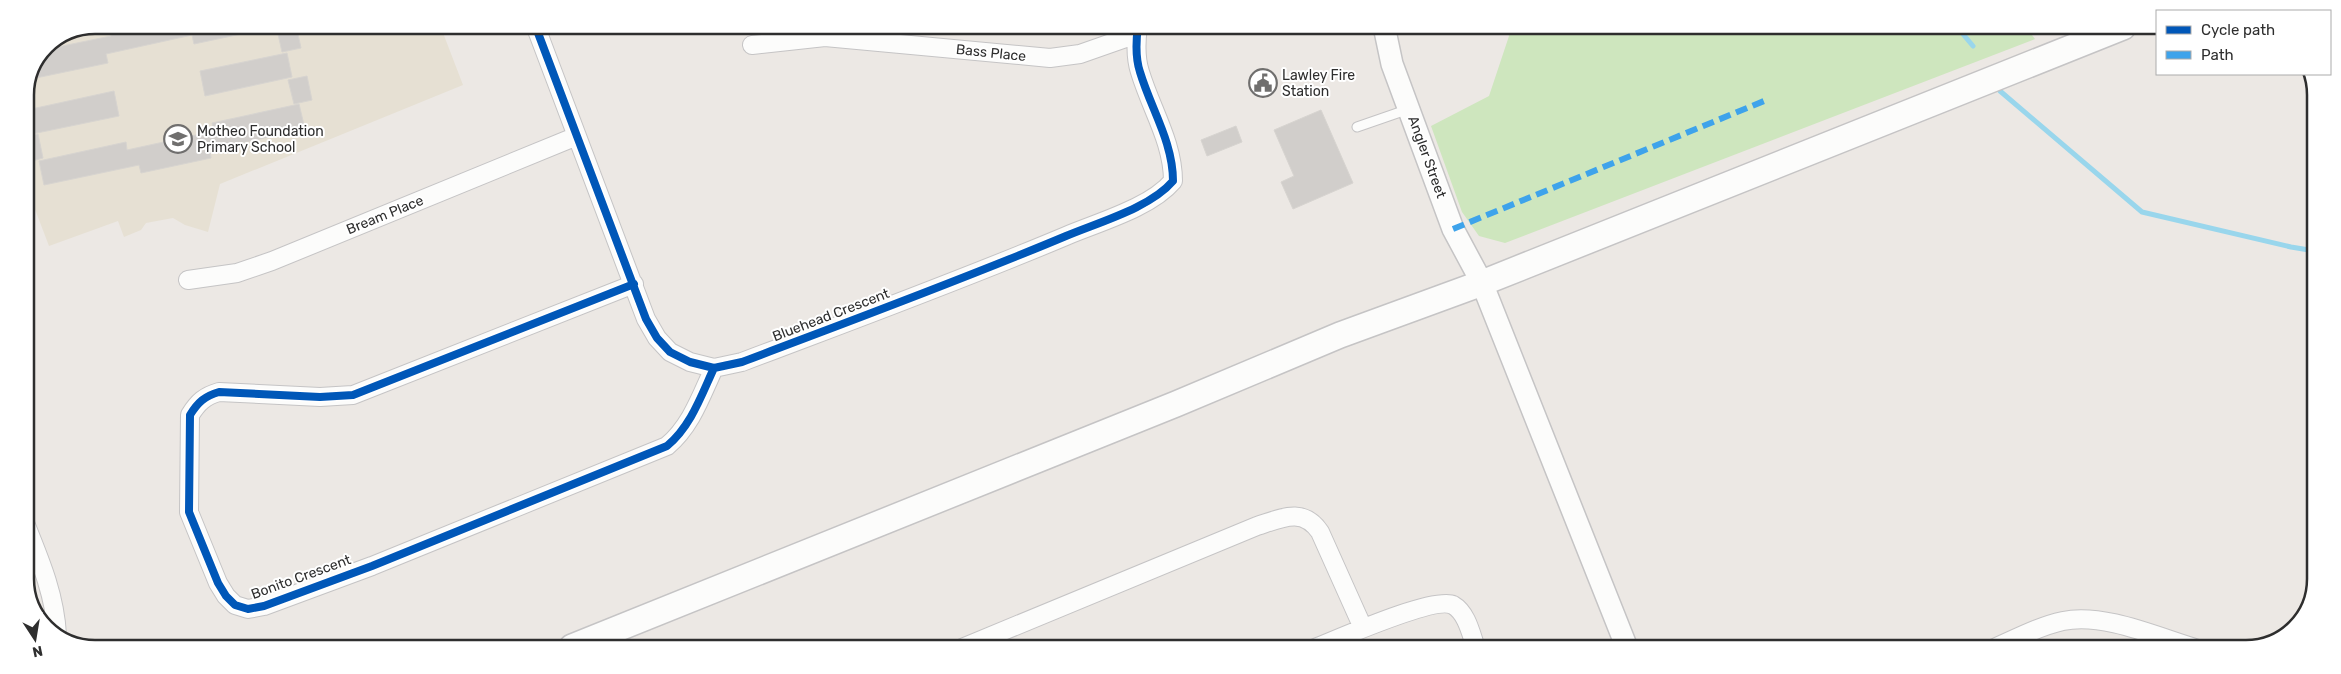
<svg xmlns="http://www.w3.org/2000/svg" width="2341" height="674" font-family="Rubik,sans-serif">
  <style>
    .education { fill: #e6e0d3 }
    .green { fill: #cee6be }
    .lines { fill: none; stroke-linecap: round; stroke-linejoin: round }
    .stream { stroke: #99d6ec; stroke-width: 5 }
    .building { fill: #d1cecb; stroke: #d7d4d0 }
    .service-casing { stroke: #c5c4c5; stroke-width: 11 }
    .minor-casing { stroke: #c5c4c5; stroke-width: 20 }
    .tertiary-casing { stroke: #c5c4c5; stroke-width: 24 }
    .secondary-casing { stroke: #c5c4c5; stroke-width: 28 }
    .service { stroke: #fcfcfb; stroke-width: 9 }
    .minor { stroke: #fcfcfb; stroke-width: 18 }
    .tertiary { stroke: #fcfcfb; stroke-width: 21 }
    .secondary { stroke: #fcfcfb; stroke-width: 25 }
    .quiet { stroke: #3ea3eb; stroke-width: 6; stroke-dasharray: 12 6; stroke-linecap: butt }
    .cycleway-casing { stroke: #fff; stroke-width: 11 }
    .cycleway { stroke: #0057b8; stroke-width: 8 }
    .labels { text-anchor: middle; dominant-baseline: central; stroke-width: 4; stroke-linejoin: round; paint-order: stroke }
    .street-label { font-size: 14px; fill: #2e2e2e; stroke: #fff }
    .poi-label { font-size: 14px; fill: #2e2e2e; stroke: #fff; text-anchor: start }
    .rim { fill: none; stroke: #2e2e2e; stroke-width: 2.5 }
  </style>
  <rect width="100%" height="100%" fill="#ece8e4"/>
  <path class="education" d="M94,25H440L463,85L220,184L208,232L185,225L173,218L146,223L141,230L124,237L118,221L49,246L25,183V94L46,45Z"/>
  <path class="green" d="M1506,26L2026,27L2035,39L1505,243L1479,236L1462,212L1431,126L1489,96L1509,36Z"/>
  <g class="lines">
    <path class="stream" d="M1957,27L1973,46
      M2000,91L2142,212L2291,247L2315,251"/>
  </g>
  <path class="building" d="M119,25H254L255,31L194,44L192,35L106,54L108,63L31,79L43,50L111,36L109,27Z
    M276,25H296L301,48L282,52Z
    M287,53L292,77L205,96L200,71Z
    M307,76L312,100L294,104L288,80Z
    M114,91L119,116L32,134L27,110Z
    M299,104L305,129L210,150L211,158L141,173L139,165L44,185L39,161L126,142L127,150L214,131L212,123Z
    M1321,110L1353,183L1293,209L1281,182L1294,176L1274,130Z
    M1236,126L1242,142L1207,156L1201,140Z
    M38,134L43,158L25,163V137Z"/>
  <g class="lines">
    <defs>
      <path id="service" d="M1357,127L1409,109"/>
      <path id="minor" d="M535,25L646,319L657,338L670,352L690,362L714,368L742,362C850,321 959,281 1066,236C1099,222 1150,208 1173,181C1173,142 1151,109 1140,72C1135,57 1136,41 1138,26
        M752,45L825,37L1050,58L1080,54L1137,34
        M188,280L237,273L272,261L577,136
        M634,284L353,395L320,397L219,392C205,396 198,402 190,415L189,512L218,583L226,596L235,605L248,609L264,606L372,566L667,446C691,426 701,396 714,368
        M25,523C40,560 55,595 57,635
        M962,648L1257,526C1282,518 1303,507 1320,532L1363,628
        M1315,648C1338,639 1434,596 1453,605C1467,613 1471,634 1476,648
        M1992,649C2015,639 2039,626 2063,621C2103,612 2160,638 2198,649"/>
      <path id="tertiary" d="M1384,26L1392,64L1453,229L1482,283L1627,648"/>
      <path id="secondary" d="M572,647L1176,404L1340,335L1482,283L2123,27"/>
    </defs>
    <use href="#service" class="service-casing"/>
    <use href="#minor" class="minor-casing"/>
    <use href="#tertiary" class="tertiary-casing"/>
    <use href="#secondary" class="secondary-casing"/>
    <use href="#service" class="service"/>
    <use href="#minor" class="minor"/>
    <use href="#tertiary" class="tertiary"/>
    <use href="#secondary" class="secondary"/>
    <path class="quiet" d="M1453,229L1764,101"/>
    <defs>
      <path id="cycleway" d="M535,25L646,319L657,338L670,352L690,362L714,368L742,362C850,321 959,281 1066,236C1099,222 1150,208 1173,181C1173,142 1151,109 1140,72C1135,57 1136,41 1138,26
        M634,284L353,395L320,397L219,392C205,396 198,402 190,415L189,512L218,583L226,596L235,605L248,609L264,606L372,566L667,446C691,426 701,396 714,368"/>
    </defs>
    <use href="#cycleway" class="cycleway-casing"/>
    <use href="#cycleway" class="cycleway"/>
  </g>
  <defs>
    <symbol id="civic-ring" viewBox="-11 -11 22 22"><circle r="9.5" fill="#fff" stroke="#706f6e" stroke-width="1.5"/><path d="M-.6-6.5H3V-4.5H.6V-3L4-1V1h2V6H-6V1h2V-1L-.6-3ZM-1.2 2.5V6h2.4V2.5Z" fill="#706f6e"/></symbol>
    <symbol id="school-ring" viewBox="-11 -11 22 22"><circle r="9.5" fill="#fff" stroke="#706f6e" stroke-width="1.5"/><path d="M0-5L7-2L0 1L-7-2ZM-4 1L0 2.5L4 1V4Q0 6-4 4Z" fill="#706f6e"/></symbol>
  </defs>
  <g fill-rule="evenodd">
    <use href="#civic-ring" x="1247" y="67" width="32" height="32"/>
    <use href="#school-ring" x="162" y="123" width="32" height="32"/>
  </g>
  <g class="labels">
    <g class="street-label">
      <text transform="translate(991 53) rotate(6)">Bass Place</text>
      <text transform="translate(1427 157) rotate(70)">Angler Street</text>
      <text transform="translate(385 215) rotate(-22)">Bream Place</text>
      <text transform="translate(831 315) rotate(-21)">Bluehead Crescent</text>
      <text transform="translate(301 577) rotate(-20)">Bonito Crescent</text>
    </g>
    <g class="poi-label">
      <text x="1282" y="75">Lawley Fire<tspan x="1282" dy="16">Station</tspan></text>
      <text x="197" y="131">Motheo Foundation<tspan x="197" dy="16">Primary School</tspan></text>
    </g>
  </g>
  <path d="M0 0H2341V674H0ZM95 34H2246A61 61 0 0 1 2307 95V579A61 61 0 0 1 2246 640H95A61 61 0 0 1 34 579V95A61 61 0 0 1 95 34Z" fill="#fff" fill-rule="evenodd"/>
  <path class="rim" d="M95 34H2246A61 61 0 0 1 2307 95V579A61 61 0 0 1 2246 640H95A61 61 0 0 1 34 579V95A61 61 0 0 1 95 34Z"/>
  <rect x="2156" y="10" width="175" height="65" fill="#ffffff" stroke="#ababab"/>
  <rect x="2166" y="26" width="25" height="8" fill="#0057b8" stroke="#ababab"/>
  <text x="2201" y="35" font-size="15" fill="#2e2e2e">Cycle path</text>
  <rect x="2166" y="51" width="25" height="8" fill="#3ea3eb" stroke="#ababab"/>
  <text x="2201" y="60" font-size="15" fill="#2e2e2e">Path</text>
  <g transform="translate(35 639) rotate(168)" stroke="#ffffff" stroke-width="4" paint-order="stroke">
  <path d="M0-4L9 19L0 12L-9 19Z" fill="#2e2e2e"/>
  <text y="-8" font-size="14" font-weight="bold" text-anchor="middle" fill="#2e2e2e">N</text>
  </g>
</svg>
